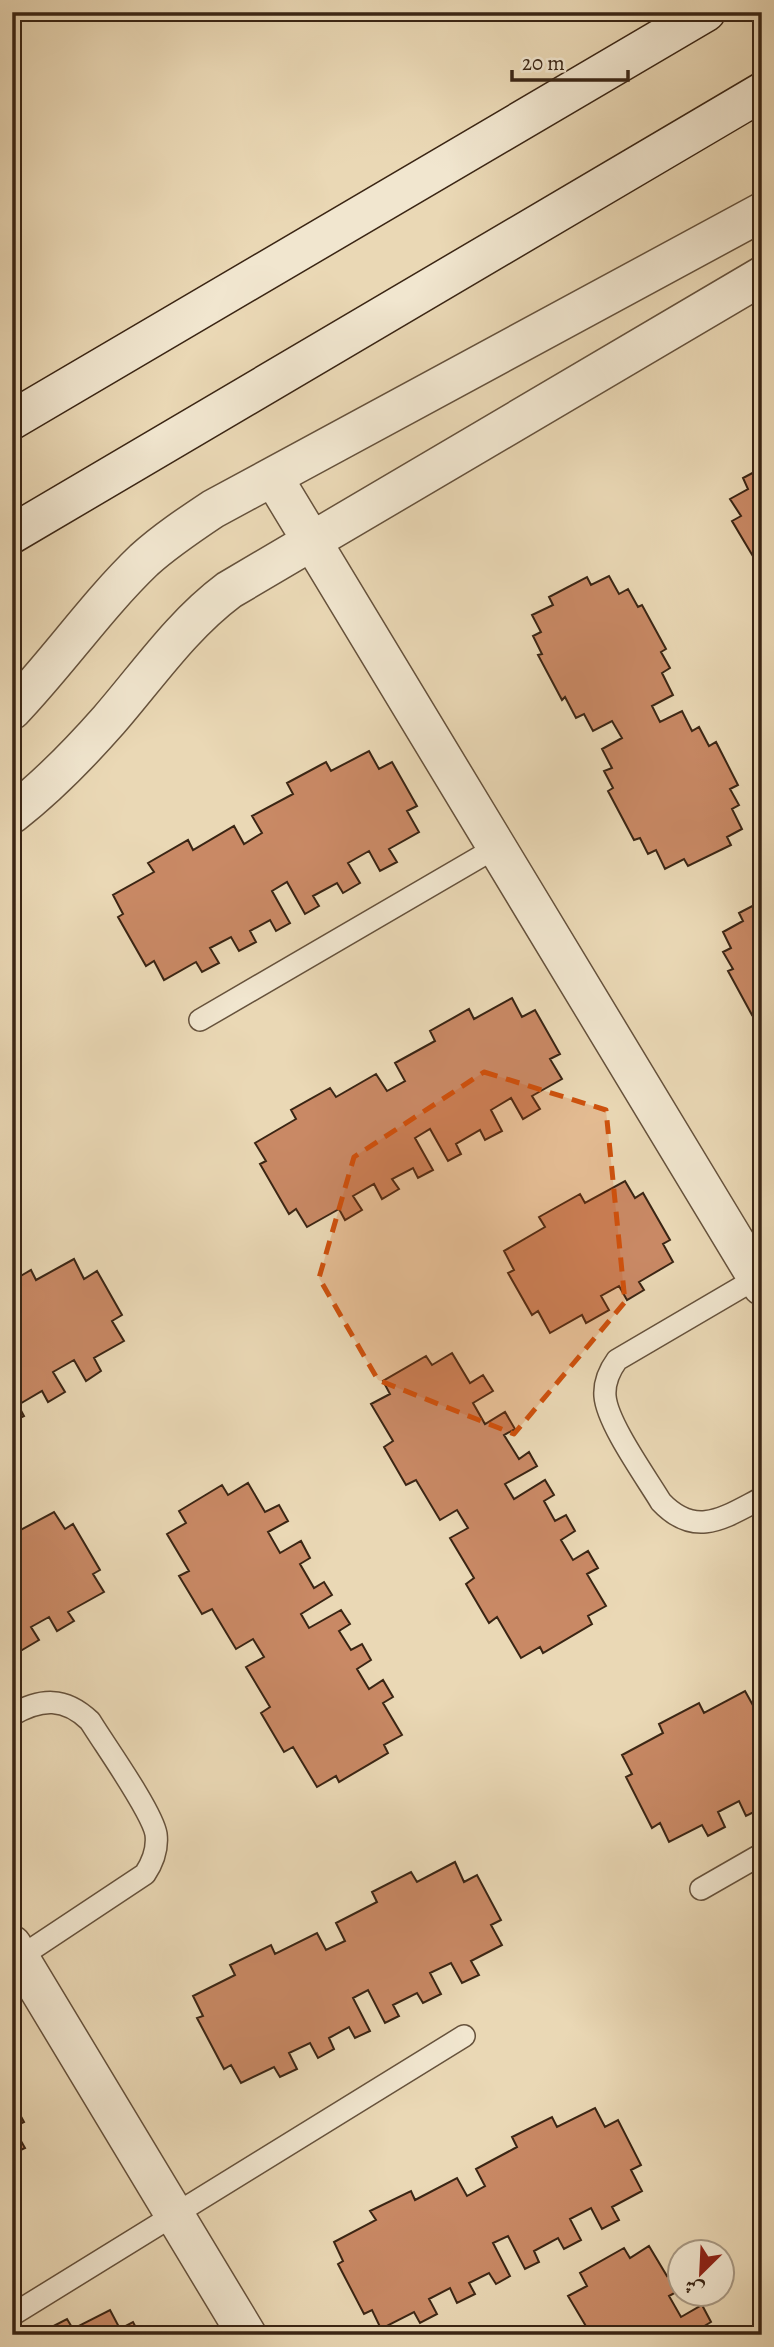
<svg xmlns="http://www.w3.org/2000/svg" width="774" height="2347" font-family="Alegreya,Amiri,serif">
  <style>
    .building { fill: #c98965; stroke: #3a2514; stroke-width: 2 }
    .lines { fill: none; stroke-linecap: round; stroke-linejoin: round }
    .lane-casing { stroke: #66523c; stroke-width: 24 }
    .street-casing { stroke: #66523c; stroke-width: 41 }
    .secondary-casing { stroke: #3a2514; stroke-width: 41 }
    .lane { stroke: #f1e6cf; stroke-width: 21 }
    .street { stroke: #f1e6cf; stroke-width: 38 }
    .secondary { stroke: #f1e6cf; stroke-width: 38 }
    .marked { fill: #ce510d; fill-opacity: 0.2; stroke: #ce510d; stroke-width: 5; stroke-dasharray: 14 9; stroke-linejoin: round }
  </style>
  <rect width="100%" height="100%" fill="#ead8b5"/>
  <filter id="stains"><feTurbulence type="fractalNoise" baseFrequency=".00286" numOctaves="4"/><feColorMatrix values="0 0 0 0 .2 0 0 0 0 .09 0 0 0 0 .02 0 0 0 .5 -.17"/></filter>
  <radialGradient id="worn" r=".72"><stop offset=".6" stop-color="#630" stop-opacity="0"/><stop offset="1" stop-color="#630" stop-opacity=".3"/></radialGradient>
  <path class="building" d="M762,461V554L754,558L732,521L741,516L730,499L748,489L743,478L760,469L757,464Z
    M609,576L619,594L628,589L638,607L642,605L666,649L661,652L670,668L662,673L673,695L652,706L660,722L682,711L692,731L699,727L709,746L716,742L738,785L730,789L739,805L732,809L742,829L727,837L731,845L688,866L684,859L665,869L656,850L648,854L640,838L634,840L608,791L613,788L604,771L612,768L602,749L622,738L612,721L593,731L584,714L576,718L565,697L562,700L538,655L542,654L533,636L541,632L532,615L553,605L549,597L587,577L591,585Z
    M369,751L379,769L392,762L417,806L407,811L419,832L389,849L397,862L380,871L369,851L348,863L360,883L343,893L337,883L313,896L319,906L305,914L287,882L272,891L290,923L276,931L270,920L250,931L256,942L239,951L231,937L210,948L219,963L202,972L196,962L164,980L154,961L146,966L118,917L123,914L113,895L154,872L148,863L188,840L193,850L234,826L244,844L262,833L252,816L293,794L287,783L326,762L331,771Z
    M762,901V1026L755,1013L752,1015L728,971L733,969L723,952L731,948L723,932L743,921L739,913Z
    M512,998L522,1017L535,1010L560,1054L550,1059L562,1079L532,1096L540,1109L523,1119L511,1098L491,1110L502,1131L485,1140L480,1130L456,1144L461,1154L448,1161L430,1129L415,1138L433,1170L418,1178L413,1168L392,1179L399,1189L382,1199L374,1184L353,1196L362,1210L345,1220L339,1209L307,1227L296,1209L289,1214L260,1164L266,1161L255,1143L296,1119L291,1110L330,1088L336,1097L376,1074L387,1091L405,1081L395,1063L435,1041L430,1031L469,1009L474,1019Z
    M625,1181L635,1198L643,1193L670,1240L663,1244L673,1262L639,1282L644,1290L627,1300L619,1286L601,1296L609,1310L586,1323L582,1315L550,1333L538,1311L532,1315L508,1273L514,1270L504,1251L545,1227L539,1217L580,1194L585,1203Z
    M74,1259L84,1279L97,1271L122,1315L112,1321L124,1341L94,1358L101,1371L86,1381L74,1360L53,1372L65,1392L48,1402L42,1391L18,1405L24,1416L12,1422V1281L31,1270L36,1280Z
    M452,1353L470,1383L483,1375L493,1391L473,1403L485,1424L505,1412L515,1429L504,1435L519,1459L529,1452L537,1466L505,1484L514,1499L545,1480L554,1495L544,1501L555,1521L566,1515L575,1531L561,1540L573,1560L588,1551L598,1568L587,1574L606,1606L588,1616L592,1624L543,1653L540,1647L521,1658L497,1617L489,1623L466,1584L474,1578L450,1538L468,1528L457,1510L440,1520L416,1480L406,1485L384,1447L393,1441L371,1404L390,1394L383,1381L426,1356L432,1365Z
    M248,1483L265,1512L279,1505L288,1521L268,1532L280,1553L301,1541L310,1558L300,1564L314,1588L324,1582L332,1595L301,1614L309,1628L341,1610L350,1624L339,1631L351,1650L362,1644L371,1660L357,1669L369,1689L383,1680L393,1697L383,1703L402,1735L384,1745L388,1753L339,1782L336,1776L317,1787L293,1747L284,1752L261,1713L270,1707L246,1667L264,1657L253,1639L236,1649L212,1609L202,1614L179,1576L189,1571L167,1534L186,1523L179,1511L222,1485L228,1495Z
    M54,1512L65,1529L73,1524L100,1570L93,1574L104,1592L68,1612L74,1621L57,1631L49,1617L31,1627L39,1640L17,1653L12,1646V1528L15,1533Z
    M745,1691L755,1709L762,1706V1794L757,1797L762,1808L746,1816L739,1801L718,1812L725,1827L708,1836L702,1825L669,1842L660,1823L652,1828L626,1777L632,1774L622,1755L663,1733L659,1724L699,1703L704,1713Z
    M455,1862L464,1882L477,1875L501,1920L491,1925L502,1945L471,1961L479,1975L462,1983L451,1963L430,1973L441,1994L423,2003L417,1993L393,2005L399,2016L385,2023L368,1990L353,1998L370,2031L355,2038L349,2027L329,2038L334,2049L318,2058L310,2043L289,2053L297,2069L280,2077L274,2067L241,2083L231,2065L224,2069L197,2018L203,2016L193,1996L235,1975L230,1965L271,1945L275,1954L317,1933L326,1950L345,1941L336,1923L377,1902L372,1892L411,1872L417,1882Z
    M12,2100L24,2122L13,2127L25,2148L12,2154Z
    M595,2108L605,2127L618,2120L641,2165L631,2170L642,2191L612,2207L619,2220L602,2229L591,2208L570,2219L581,2240L564,2249L558,2238L534,2251L539,2262L525,2269L508,2236L493,2243L510,2276L496,2284L489,2273L469,2283L475,2294L457,2303L450,2288L429,2299L437,2314L420,2323L414,2312L381,2329L372,2310L364,2314L338,2264L343,2261L334,2242L376,2220L370,2211L411,2191L415,2200L457,2178L467,2196L485,2186L476,2169L517,2147L512,2137L552,2117L557,2127Z
    M649,2246L667,2276L680,2268V2290L669,2296L681,2317L702,2305L711,2322L701,2328L706,2335H587L590,2333L568,2296L587,2286L580,2273L624,2248L630,2258Z
    M110,2310L120,2329L133,2322L140,2335H36L67,2319L73,2329Z"/>
  <g class="lines">
    <defs>
      <path id="lane" d="M200,1020L497,847
        M757,1278L617,1360C609,1371 604,1382 605,1396C607,1423 646,1477 661,1502C696,1539 725,1517 762,1498
        M12,1715C41,1698 65,1697 90,1721C104,1744 152,1811 156,1834C158,1850 153,1862 145,1874L20,1957
        M701,1889L762,1854
        M12,2315L464,2036"/>
      <path id="street" d="M273,477L762,1286
        M12,710C58,662 97,605 144,560C165,541 189,525 213,509L762,212
        M12,814C48,786 79,754 109,720C148,675 181,626 229,590L762,276
        M12,1945L247,2335"/>
      <path id="secondary" d="M12,420L706,12
        M12,534L762,92"/>
    </defs>
    <use href="#lane" class="lane-casing"/>
    <use href="#street" class="street-casing"/>
    <use href="#secondary" class="secondary-casing"/>
    <use href="#lane" class="lane"/>
    <use href="#street" class="street"/>
    <use href="#secondary" class="secondary"/>
  </g>
  <path class="marked" d="M484,1072L606,1110L625,1302L514,1434L378,1380L319,1278L354,1157Z"/>
  <rect width="774" height="2347" fill="none" stroke="#ead8b5" stroke-width="42"/>
  <rect x="14" y="14" width="746" height="2319" fill="none" stroke="#3a2514" stroke-width="3.5"/>
  <rect x="21" y="21" width="732" height="2305" fill="none" stroke="#3a2514" stroke-width="2"/>
  <g transform="translate(701 2273) rotate(204)"><circle r="33" fill="#f1e6cf" stroke="#a89984" stroke-width="2"/>
  <path d="M0-5L12 26L0 18L-12 26Z" fill="#8f2418"/>
  <text y="-10" font-size="19" font-weight="bold" text-anchor="middle" fill="#3a2514">ش</text>
  </g>
  <path d="M512 70v10h116v-10" fill="none" stroke="#3a2514" stroke-width="3.5"/>
  <text x="522" y="70" font-size="21" fill="#3a2514" stroke="#f1e6cf" stroke-width="5" paint-order="stroke">20 m</text>
  <rect width="100%" height="100%" filter="url(#stains)"/>
  <rect width="100%" height="100%" fill="url(#worn)"/>
</svg>
